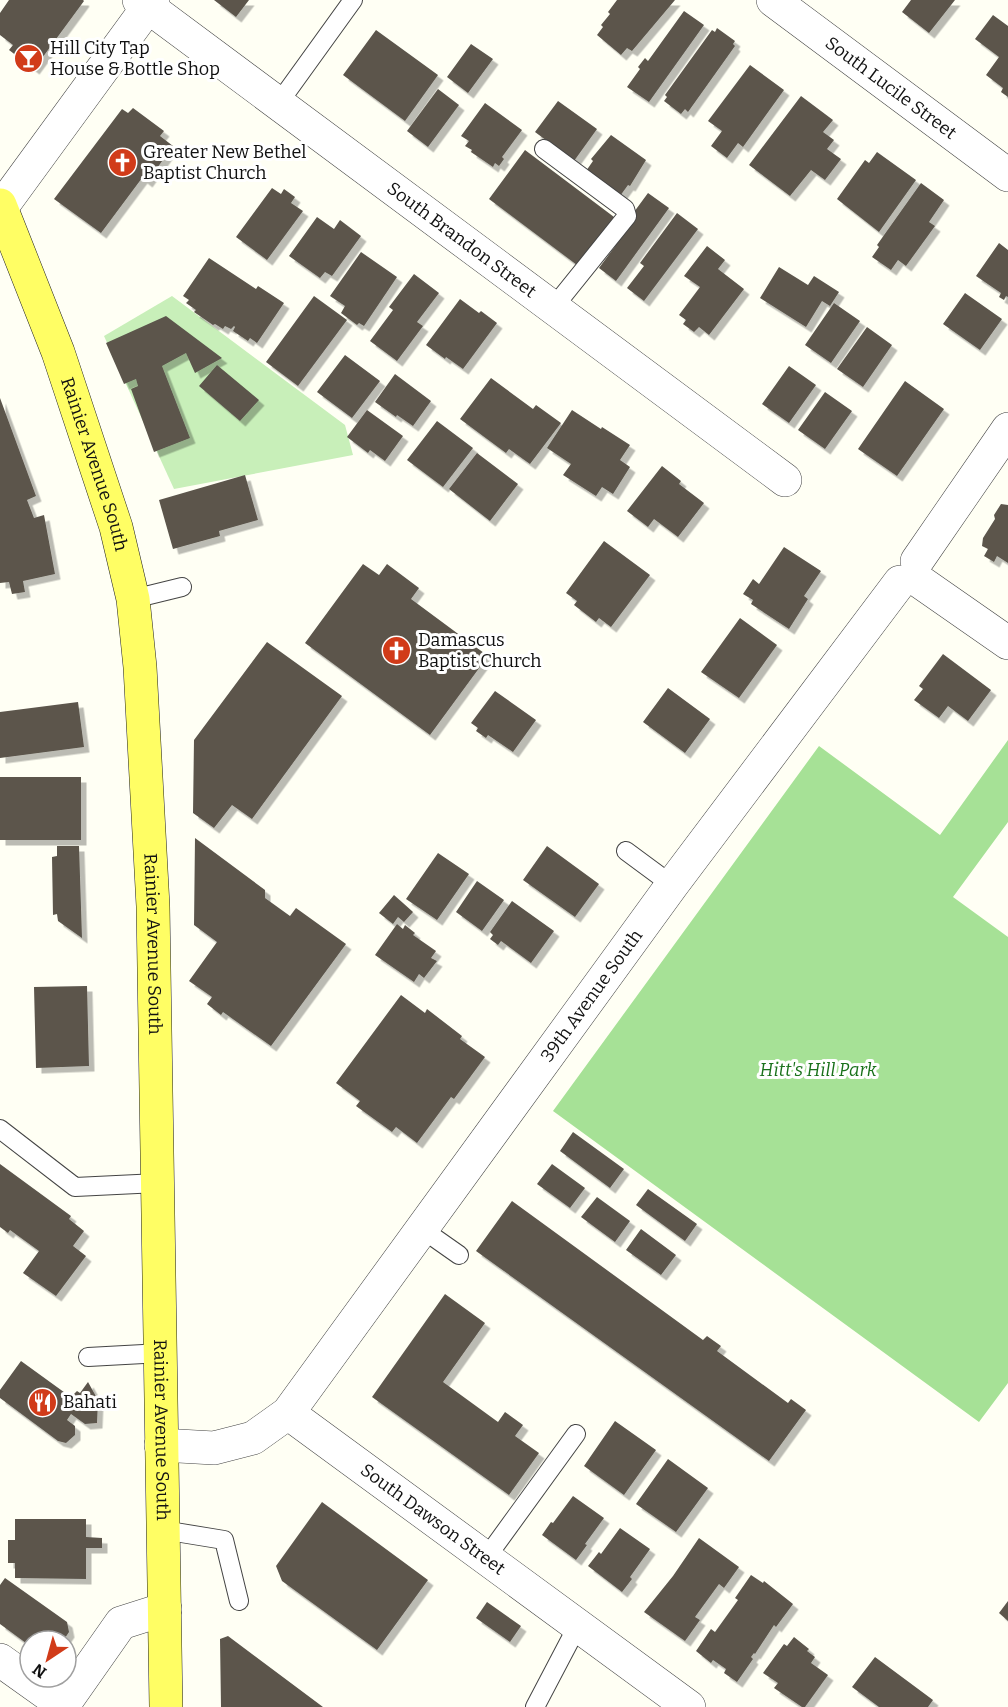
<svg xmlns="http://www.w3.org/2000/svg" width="1008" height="1707" font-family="Bitter,serif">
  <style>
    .green { fill: #c8efb9 }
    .forest { fill: #a6e196 }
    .building { fill: #5b554c; filter: url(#shadow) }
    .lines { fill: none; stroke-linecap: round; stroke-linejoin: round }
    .service-casing { stroke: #444; stroke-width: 20 }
    .minor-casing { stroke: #444; stroke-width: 34 }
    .primary-casing { stroke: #222; stroke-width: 34 }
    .service { stroke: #fff; stroke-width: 18 }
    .minor { stroke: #fff; stroke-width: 33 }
    .primary { stroke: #fffe64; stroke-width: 33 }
    .labels { text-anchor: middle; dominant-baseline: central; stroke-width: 6; stroke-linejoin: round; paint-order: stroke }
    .poi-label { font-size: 18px; fill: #111; stroke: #fff; text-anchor: start }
    .street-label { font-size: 18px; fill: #111; stroke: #fff }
    .park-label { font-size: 18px; font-style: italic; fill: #19711b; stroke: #fff }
  </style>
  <defs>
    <filter id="shadow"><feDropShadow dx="5.5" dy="5.5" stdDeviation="0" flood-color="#0004"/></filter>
  </defs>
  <rect width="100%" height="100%" fill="#fffff4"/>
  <path class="green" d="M172,296L345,425L353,455L174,489L104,336Z"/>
  <path class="forest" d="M1008,740V822L953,897L1008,937V1383L979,1422L553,1111L819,746L940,835Z"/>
  <path class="building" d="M9,0H83L84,1L34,69L9,50L13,45L0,35V13Z
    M214,0H249L236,17Z
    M617,0H675L632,51L627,48L621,55L597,35L603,27L601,25L610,14L608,12Z
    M911,0H955L929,33L902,12Z
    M684,11L704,25L649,102L627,87L640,69L638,67L645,58L648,61Z
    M993,15L1008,26V97L1001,92L1003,88L986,75L999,57L975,39Z
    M717,28L735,41L733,44L735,46L688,112L685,109L681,114L664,101L667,97L665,95L712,30L715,32Z
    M376,30L438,75L405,121L343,75Z
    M471,44L493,59L468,93L447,77Z
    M750,65L784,90L743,147L738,143L727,158L711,146L722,131L708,121Z
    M438,89L459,105L428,147L407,131Z
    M801,96L833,120L823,132L834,140L827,149L841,159L825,180L811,170L790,196L749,165Z
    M558,101L597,129L574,161L535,132Z
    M485,103L522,130L502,157L504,159L499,166L495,163L493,167L471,152L472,150L465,146L469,141L461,136Z
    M133,108L164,131L160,136L173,146L147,182L142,178L101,233L54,199L122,109L128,113Z
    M611,135L646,160L630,186L628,185L620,196L586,171L593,161L591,159Z
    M525,150L614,217L577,265L489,199Z
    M877,152L916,180L879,232L837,199L865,160L869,163Z
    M921,183L944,200L929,222L935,226L906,266L898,260L891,270L872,257L879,247L877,245Z
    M272,188L281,194L284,189L295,197L291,203L303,211L267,260L236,237Z
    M648,193L669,208L616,281L599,268L616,245L612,242Z
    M677,213L698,229L644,301L627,288L644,266L640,263Z
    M317,217L334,229L340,220L361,236L332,276L325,272L320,278L289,256Z
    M999,243L1008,250V297L1006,296L1004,300L999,297L1001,293L976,276Z
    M707,246L725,260L718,269L744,289L709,335L699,327L694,332L683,324L686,320L679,315L700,287L684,276Z
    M361,252L397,277L364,326L359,323L357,325L341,313L345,306L330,296Z
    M209,258L256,289L258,286L284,303L257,343L250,338L248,341L233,331L235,327L234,326L231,329L225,326L223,329L215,324L213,325L194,312L196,310L186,303L189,300L183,296Z
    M779,267L808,285L814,276L839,292L830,306L822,301L806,327L760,298Z
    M414,274L439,293L417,322L423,326L397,361L370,341L393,310L389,307Z
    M965,293L1002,319L980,350L943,324Z
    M314,296L347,320L298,386L266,362Z
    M460,299L479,313L481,311L497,323L463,369L446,357L445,359L426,345Z
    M834,303L860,321L831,363L805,345Z
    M166,316L222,358L195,373L186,353L162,366L190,438L154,452L131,389L138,386L136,379L124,384L106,343Z
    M867,327L892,345L863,387L837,369Z
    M345,355L380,381L352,418L317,392Z
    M217,365L259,400L240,421L199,386Z
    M789,366L816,385L789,423L762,404Z
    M395,374L431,401L413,426L397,415L396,417L375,402Z
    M491,378L533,409L536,405L561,423L530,464L509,449L506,453L460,419Z
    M905,381L944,409L897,476L858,449Z
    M825,392L852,411L825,449L798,430Z
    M0,398L36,496L27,500L34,518L44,515L55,574L23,581L25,592L12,594L9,582L0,583Z
    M367,410L403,436L385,461L370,450L368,453L347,437Z
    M572,410L601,429L602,427L630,445L620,460L630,467L613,494L602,487L596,496L563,475L571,464L547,448Z
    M437,421L473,448L443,487L407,460Z
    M477,453L518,484L490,521L449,489Z
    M662,466L681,481L679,484L704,503L678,537L654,519L648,527L627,511Z
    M245,475L258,520L219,531L220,536L173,549L159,500Z
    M1001,504L1008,505V563L997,556L994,562L984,556L988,549L982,546L983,538L995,519L994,515Z
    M604,541L650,575L611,627L599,618L596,622L574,605L577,601L566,593Z
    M784,547L821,571L804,596L808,599L789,629L751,604L753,600L743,594L753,579L759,584Z
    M363,564L379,575L387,564L419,588L411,599L488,656L430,735L305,643Z
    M740,618L777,645L739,698L701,672Z
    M267,642L342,696L252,819L232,805L214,828L193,813L194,740Z
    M943,654L991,690L968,721L948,706L939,718L914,700L923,689L919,686Z
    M668,688L710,719L685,753L643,722Z
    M495,691L536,720L513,752L488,735L486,738L476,731L478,728L471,723Z
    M78,702L84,747L0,758V712Z
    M0,777H81V840H0Z
    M195,838L265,890V898L290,916L296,908L346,944L271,1046L223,1012L221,1015L207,1004L212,997L189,981L217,942L194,925Z
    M57,846H79L82,938L58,921L57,914L53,915L52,857L57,856Z
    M547,846L599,884L575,917L523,880Z
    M438,853L469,874L437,920L406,899Z
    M477,881L504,900L482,931L456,912Z
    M394,895L413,912L404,922L398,917L393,924L379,913Z
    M512,901L554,931L531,963L501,941L498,945L490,939L493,935L490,932Z
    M397,924L403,929L405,925L415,933L413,935L436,951L431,958L437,961L424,978L419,974L414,982L375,955Z
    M87,986L89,1066L36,1068L34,987Z
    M401,995L425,1013L427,1009L462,1036L460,1039L485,1057L454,1099L451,1097L417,1143L396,1127L392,1132L356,1106L360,1101L336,1083Z
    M573,1132L624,1169L610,1188L560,1151Z
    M0,1164L71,1216L69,1219L84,1231L73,1246L86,1256L56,1296L23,1273L39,1251L10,1230L8,1233L0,1227Z
    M552,1164L585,1188L570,1208L537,1184Z
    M648,1189L697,1224L685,1241L636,1205Z
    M597,1197L630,1221L615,1242L581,1217Z
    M512,1201L703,1340L707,1336L721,1346L717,1351L788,1403L791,1399L806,1410L769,1461L476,1251Z
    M641,1229L676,1255L661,1275L626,1250Z
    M445,1294L485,1323L443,1382L498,1422L505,1412L523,1425L515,1436L539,1453L509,1495L372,1397Z
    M21,1361L79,1403L80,1401L73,1395L77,1391L80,1393L88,1382L98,1400L97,1423L85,1424L71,1414L67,1420L75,1426V1435L66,1443L58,1441L0,1398V1390Z
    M615,1421L656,1450L624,1495L584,1466Z
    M668,1459L708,1488L676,1532L636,1504Z
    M573,1496L604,1518L585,1544L587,1545L576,1560L542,1535L551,1522L553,1523Z
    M322,1502L428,1580L377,1650L282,1581L276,1566Z
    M15,1519H86V1537L102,1538V1548H86V1579L15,1578V1563H8V1540H15Z
    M620,1528L650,1549L630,1577L632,1579L622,1592L588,1566L599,1552L601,1554Z
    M699,1538L739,1567L724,1588L719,1584L695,1617L700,1620L685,1641L644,1612L673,1576Z
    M751,1575L763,1583L764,1581L793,1604L776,1627L774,1625L755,1654L754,1653L751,1657L753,1659L737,1682L724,1673L726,1669L713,1660L711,1663L696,1651L711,1629L715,1632L738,1600L735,1598Z
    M5,1578L67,1622L69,1632L63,1641H30V1646L0,1624V1585Z
    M1008,1601V1621L999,1613Z
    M487,1602L521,1626L510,1642L476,1618Z
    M228,1636L323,1707H221L220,1639Z
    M794,1637L809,1649L807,1651L815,1657L811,1663L828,1675L805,1707H802L774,1688L778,1683L763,1673L784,1644L787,1646Z
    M875,1657L933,1700L928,1707H879L852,1687Z"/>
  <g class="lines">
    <defs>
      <path id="service" d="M278,104L353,0
        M544,149L625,209L627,216L553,308
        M133,599L182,587
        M626,851L672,885
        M0,1129L75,1187L158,1183
        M422,1229L459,1255
        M88,1357L162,1353
        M163,1530L224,1540L239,1601
        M486,1558L576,1434
        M535,1707L578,1625"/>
      <g id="minor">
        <path id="s1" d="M139,0L785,480"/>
        <path id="s2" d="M773,0L1008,175"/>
        <path d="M1,208L153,0"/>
        <path d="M917,561L1008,429"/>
        <path d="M919,581L1008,643"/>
        <path id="s3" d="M288,1413L672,885L900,582"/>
        <path id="s4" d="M161,1445L214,1448L253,1438L288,1413L689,1707"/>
        <path d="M0,1660L63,1705"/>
        <path d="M62,1707L121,1623L165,1609"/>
      </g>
      <g id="primary">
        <path id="s5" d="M0,205L58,352L116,527L133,599L140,667L153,906L166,1707"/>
      </g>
    </defs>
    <use href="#service" class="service-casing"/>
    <use href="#minor" class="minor-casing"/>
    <use href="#primary" class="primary-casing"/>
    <use href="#service" class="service"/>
    <use href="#minor" class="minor"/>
    <use href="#primary" class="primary"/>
  </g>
  <defs>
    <symbol id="bar-disc" viewBox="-11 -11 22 22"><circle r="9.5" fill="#d13b19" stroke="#fff"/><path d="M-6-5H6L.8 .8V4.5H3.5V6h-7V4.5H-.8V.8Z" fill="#fff"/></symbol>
    <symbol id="church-disc" viewBox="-11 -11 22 22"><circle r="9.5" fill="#d13b19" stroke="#fff"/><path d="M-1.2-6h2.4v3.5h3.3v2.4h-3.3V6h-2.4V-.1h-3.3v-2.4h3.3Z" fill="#fff"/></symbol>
    <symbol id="restaurant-disc" viewBox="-11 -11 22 22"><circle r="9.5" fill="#d13b19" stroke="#fff"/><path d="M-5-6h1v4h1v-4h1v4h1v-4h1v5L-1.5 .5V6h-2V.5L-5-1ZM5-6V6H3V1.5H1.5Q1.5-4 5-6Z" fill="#fff"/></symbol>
  </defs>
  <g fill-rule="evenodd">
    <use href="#bar-disc" x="12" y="42" width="33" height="33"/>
    <use href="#church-disc" x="106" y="146" width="33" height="33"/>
    <use href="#church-disc" x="380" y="634" width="33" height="33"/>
    <use href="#restaurant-disc" x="26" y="1386" width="33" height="33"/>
  </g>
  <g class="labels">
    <g class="poi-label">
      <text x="50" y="48">Hill City Tap<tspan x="50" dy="21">House &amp; Bottle Shop</tspan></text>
      <text x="143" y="152">Greater New Bethel<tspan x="143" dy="21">Baptist Church</tspan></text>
      <text x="418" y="640">Damascus<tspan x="418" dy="21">Baptist Church</tspan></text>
      <text x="63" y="1402">Bahati</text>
    </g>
    <g class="street-label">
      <text stroke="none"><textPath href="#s2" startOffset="147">South Lucile Street</textPath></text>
      <text stroke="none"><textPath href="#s1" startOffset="402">South Brandon Street</textPath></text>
      <text stroke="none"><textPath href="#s5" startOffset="276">Rainier Avenue South</textPath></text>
      <text stroke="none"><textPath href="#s5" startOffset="762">Rainier Avenue South</textPath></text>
      <text stroke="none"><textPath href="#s3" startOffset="516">39th Avenue South</textPath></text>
      <text stroke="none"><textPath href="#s5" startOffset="1248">Rainier Avenue South</textPath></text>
      <text stroke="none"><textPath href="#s4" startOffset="316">South Dawson Street</textPath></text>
    </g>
    <g class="park-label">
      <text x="818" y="1070">Hitt's Hill Park</text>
    </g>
  </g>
  <g transform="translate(48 1659) rotate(216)"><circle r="28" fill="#ffffff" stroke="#a0a0a0" stroke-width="1.5"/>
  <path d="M0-4.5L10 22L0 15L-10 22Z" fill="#d13b19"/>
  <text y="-9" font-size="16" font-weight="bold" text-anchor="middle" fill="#111111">N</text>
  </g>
</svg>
